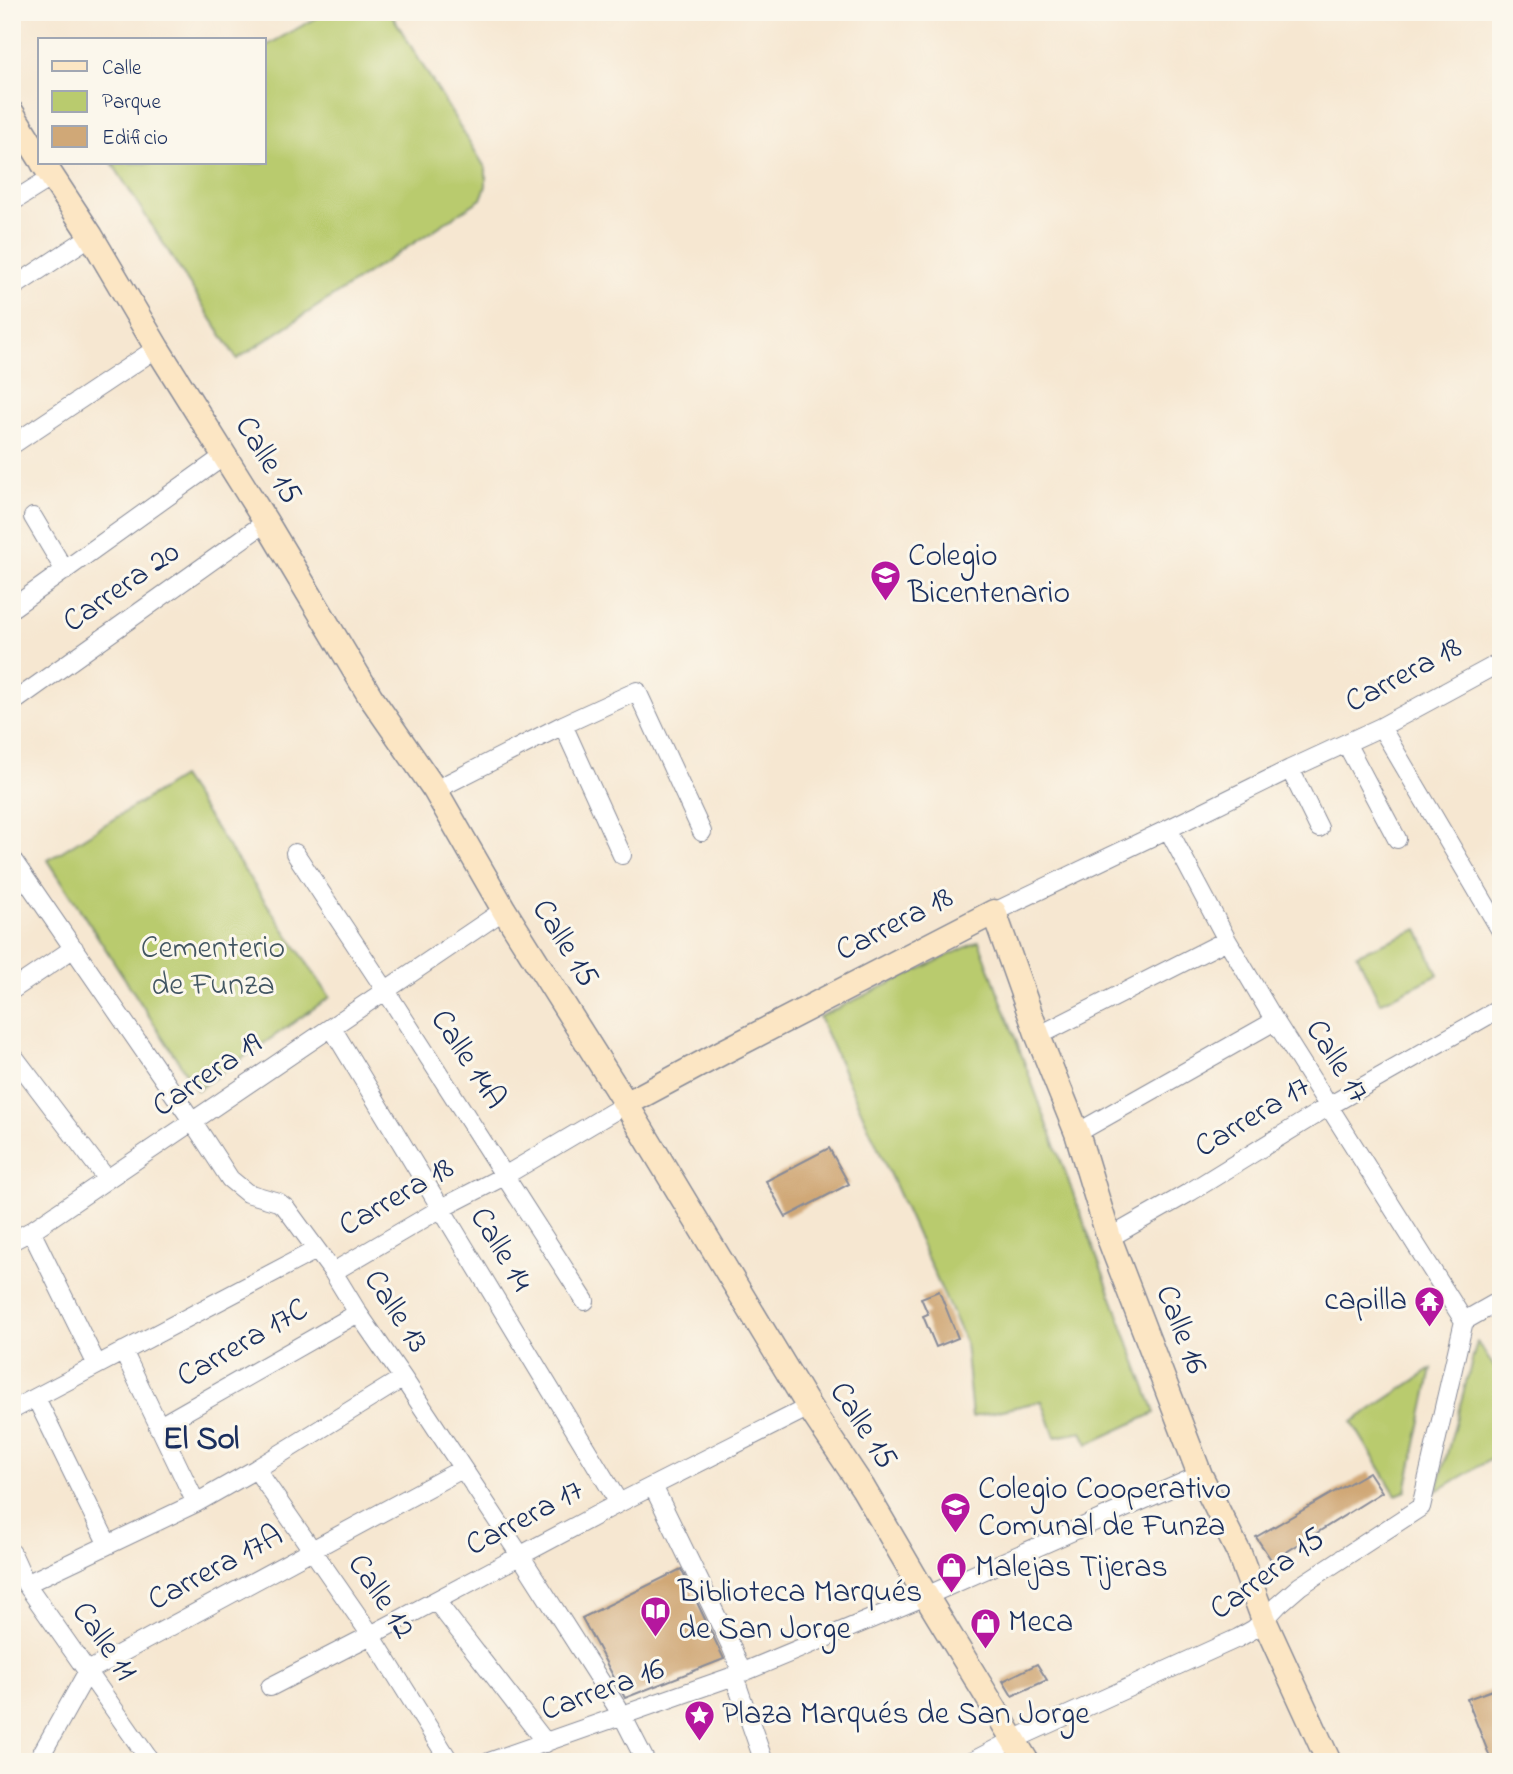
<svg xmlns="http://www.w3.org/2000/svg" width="1513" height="1774" font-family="'Indie Flower',sans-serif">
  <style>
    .green { fill: #b9cb6e; stroke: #6a7d66; stroke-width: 2 }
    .building { fill: #d0a877 }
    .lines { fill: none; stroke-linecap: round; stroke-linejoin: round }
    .street-casing { stroke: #888b98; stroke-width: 20 }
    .secondary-casing { stroke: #888b98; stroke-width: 27 }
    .street { stroke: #fff; stroke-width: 18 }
    .secondary { stroke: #fce6c4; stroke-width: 24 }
    .labels { text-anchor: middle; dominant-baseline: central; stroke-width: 6; stroke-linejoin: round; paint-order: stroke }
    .street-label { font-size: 32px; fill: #1b2f5e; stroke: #fbf7ec }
    .poi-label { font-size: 32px; fill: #1b2f5e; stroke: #fbf7ec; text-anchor: start }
    .park-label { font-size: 32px; fill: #425662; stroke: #fbf7ec }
    .neighbourhood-label { font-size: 33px; font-weight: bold; fill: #1b2f5e; stroke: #fbf7ec }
  </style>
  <rect width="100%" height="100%" fill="#fbf7ec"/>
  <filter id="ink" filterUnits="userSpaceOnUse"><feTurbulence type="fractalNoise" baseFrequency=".0143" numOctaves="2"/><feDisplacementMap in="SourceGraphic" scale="14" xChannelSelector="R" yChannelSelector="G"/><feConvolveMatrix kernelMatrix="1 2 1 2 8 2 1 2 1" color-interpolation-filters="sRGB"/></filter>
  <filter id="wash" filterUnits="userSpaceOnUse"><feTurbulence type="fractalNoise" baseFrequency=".00686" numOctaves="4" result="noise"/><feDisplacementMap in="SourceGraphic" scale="28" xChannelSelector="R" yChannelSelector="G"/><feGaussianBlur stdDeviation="1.57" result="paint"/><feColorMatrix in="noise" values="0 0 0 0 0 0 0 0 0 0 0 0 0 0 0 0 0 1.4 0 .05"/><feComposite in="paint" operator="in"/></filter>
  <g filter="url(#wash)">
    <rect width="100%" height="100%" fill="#f6e7d1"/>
    <path class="green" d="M327,12H390L486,169V186L481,199L237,359L112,163H264V47Z
      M181,777L330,997L197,1090L48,860Z
      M1418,929L1438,975L1380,1003L1357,954Z
      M979,941L1155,1413L1088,1444L1082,1432L1055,1437L1042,1401L972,1417L965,1342L819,1017Z
      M1477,1342L1501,1377V1453L1437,1491Z
      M1432,1369L1406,1491L1396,1495L1352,1422Z"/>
    <g id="blocks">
      <path class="building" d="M829,1148L849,1184L786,1217L766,1181Z
        M939,1291L958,1338L936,1347L923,1316L928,1314L921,1298Z
        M1369,1472L1382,1492L1272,1561L1256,1537Z
        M681,1569L724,1659L625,1698L582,1618Z
        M1037,1664L1047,1680L1012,1696L1003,1681Z
        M1501,1687V1762H1492L1467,1699Z"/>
    </g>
  </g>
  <g filter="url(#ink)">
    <use href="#blocks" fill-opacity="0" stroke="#888b98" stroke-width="2"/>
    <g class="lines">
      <defs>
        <path id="street" d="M12,202L52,177
          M12,288L91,236
          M12,445L157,348
          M33,517L65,571
          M12,608L224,456
          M12,703L266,522
          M563,725L622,855
          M1381,727L1501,931
          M1346,743L1397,839
          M1290,769L1319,828
          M435,790L563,725L637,691L702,832
          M1168,829L1227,940L1275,1021L1464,1321
          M295,853L386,991L585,1301
          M12,859L193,1122L230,1179L247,1193L278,1202L286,1208L333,1272L358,1313L403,1378L520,1555L622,1715L646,1762
          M994,912L1168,829L1290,769L1381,727L1501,662
          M12,990L74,948
          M332,1028L619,1503
          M1038,1036L1227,940
          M12,1054L106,1178
          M1077,1133L1275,1021
          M31,1231L97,1365
          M1109,1238L1190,1192L1329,1106L1501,1008
          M12,1241L31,1231L504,910
          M333,1272L440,1209L506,1175L626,1104
          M1464,1321L1501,1300
          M123,1351L196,1503
          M36,1398L108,1545
          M12,1410L316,1250
          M158,1427L358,1313
          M256,1469L371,1635L450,1762
          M653,1486L731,1646L742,1673
          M12,1553L26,1584L151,1762
          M26,1584L196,1503L256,1469L403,1378
          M436,1601L546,1743
          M734,1676L764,1762
          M270,1687L371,1635L619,1503L809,1407
          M37,1762L88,1671L462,1469
          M489,1762L734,1676L926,1596L1200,1475
          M971,1762L1013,1740L1238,1638L1254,1629L1264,1620L1278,1605L1300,1586L1421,1507L1464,1321"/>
        <path id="secondary" d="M12,113L40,158
          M43,163L91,236L157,348L266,522L370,696L435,790L504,910L626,1104L809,1407L863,1488L926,1596L1027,1762
          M626,1104L723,1052L994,912L1038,1036L1077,1133L1109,1238L1200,1475L1239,1553L1264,1620L1329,1762"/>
      </defs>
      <use href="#street" class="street-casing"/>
      <use href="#secondary" class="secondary-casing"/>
      <use href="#street" class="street"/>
      <use href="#secondary" class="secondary"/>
    </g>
  </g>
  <defs>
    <symbol id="school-pin" viewBox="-11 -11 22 30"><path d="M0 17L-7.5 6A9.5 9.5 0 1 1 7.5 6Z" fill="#b5179e" stroke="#fbf7ec"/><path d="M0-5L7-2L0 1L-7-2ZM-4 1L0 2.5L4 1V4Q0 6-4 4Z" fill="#fff"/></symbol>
    <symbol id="temple-pin" viewBox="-11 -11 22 30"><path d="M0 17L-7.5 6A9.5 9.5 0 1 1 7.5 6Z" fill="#b5179e" stroke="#fbf7ec"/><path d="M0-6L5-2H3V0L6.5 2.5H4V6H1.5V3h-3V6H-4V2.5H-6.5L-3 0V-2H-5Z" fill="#fff"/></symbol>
    <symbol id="shop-pin" viewBox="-11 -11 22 30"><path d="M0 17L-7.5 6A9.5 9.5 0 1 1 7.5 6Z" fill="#b5179e" stroke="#fbf7ec"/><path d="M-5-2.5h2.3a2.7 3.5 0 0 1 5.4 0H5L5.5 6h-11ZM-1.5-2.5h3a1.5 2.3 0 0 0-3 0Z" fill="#fff"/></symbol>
    <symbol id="library-pin" viewBox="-11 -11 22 30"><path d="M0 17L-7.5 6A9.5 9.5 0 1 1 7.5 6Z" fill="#b5179e" stroke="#fbf7ec"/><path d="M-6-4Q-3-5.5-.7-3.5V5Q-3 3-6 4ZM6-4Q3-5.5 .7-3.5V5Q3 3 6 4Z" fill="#fff"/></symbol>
    <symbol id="sight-pin" viewBox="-11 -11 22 30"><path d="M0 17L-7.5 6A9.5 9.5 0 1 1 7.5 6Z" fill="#b5179e" stroke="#fbf7ec"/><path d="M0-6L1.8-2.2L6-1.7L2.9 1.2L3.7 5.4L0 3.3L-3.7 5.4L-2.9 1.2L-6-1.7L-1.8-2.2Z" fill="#fff"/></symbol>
  </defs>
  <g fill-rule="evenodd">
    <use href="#school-pin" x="868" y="558" width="35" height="47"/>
    <use href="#temple-pin" x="1412" y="1284" width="35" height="47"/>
    <use href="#school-pin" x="938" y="1490" width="35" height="47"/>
    <use href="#shop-pin" x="934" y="1550" width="35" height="47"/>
    <use href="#library-pin" x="638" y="1594" width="35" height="47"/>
    <use href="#shop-pin" x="968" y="1606" width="35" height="47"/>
    <use href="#sight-pin" x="682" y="1698" width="35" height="47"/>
  </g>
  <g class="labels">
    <g class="street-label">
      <text transform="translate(267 461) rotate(58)">Calle 15</text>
      <text transform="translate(122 588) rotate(-35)">Carrera 20</text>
      <text transform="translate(1404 676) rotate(-28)">Carrera 18</text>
      <text transform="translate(895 925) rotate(-27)">Carrera 18</text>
      <text transform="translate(564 944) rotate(58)">Calle 15</text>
      <text transform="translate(467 1060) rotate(57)">Calle 14A</text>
      <text transform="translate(1336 1062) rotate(58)">Calle 17</text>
      <text transform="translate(208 1076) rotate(-34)">Carrera 19</text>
      <text transform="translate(1253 1118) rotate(-31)">Carrera 17</text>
      <text transform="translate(397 1198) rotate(-30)">Carrera 18</text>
      <text transform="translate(500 1250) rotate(59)">Calle 14</text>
      <text transform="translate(395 1312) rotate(57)">Calle 13</text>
      <text transform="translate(1180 1330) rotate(69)">Calle 16</text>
      <text transform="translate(243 1344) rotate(-30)">Carrera 17C</text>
      <text transform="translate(862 1426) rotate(57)">Calle 15</text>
      <text transform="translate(525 1519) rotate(-28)">Carrera 17</text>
      <text transform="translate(216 1569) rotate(-28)">Carrera 17A</text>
      <text transform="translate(1268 1575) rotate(-36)">Carrera 15</text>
      <text transform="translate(380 1597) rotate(56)">Calle 12</text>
      <text transform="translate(103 1642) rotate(55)">Calle 11</text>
      <text transform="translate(603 1691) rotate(-20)">Carrera 16</text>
    </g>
    <g class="poi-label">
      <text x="908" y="557">Colegio<tspan x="908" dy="37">Bicentenario</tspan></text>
      <text x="1407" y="1301" text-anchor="end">capilla</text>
      <text x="978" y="1490">Colegio Cooperativo<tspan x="978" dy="37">Comunal de Funza</tspan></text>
      <text x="975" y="1568">Malejas Tijeras</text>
      <text x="678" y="1593">Biblioteca Marqués<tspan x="678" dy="37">de San Jorge</tspan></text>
      <text x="1008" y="1623">Meca</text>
      <text x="722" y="1715">Plaza Marqués de San Jorge</text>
    </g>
    <g class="park-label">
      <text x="213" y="949">Cementerio<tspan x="213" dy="37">de Funza</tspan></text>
    </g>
    <g class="neighbourhood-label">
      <text x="201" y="1440">El Sol</text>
    </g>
  </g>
  <rect width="1513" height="1774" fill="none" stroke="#fbf7ec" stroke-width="42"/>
  <rect x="38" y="38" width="228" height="126" fill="#fbf7ec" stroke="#a1a7b3" stroke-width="2"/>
  <rect x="52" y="61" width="35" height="10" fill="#fce6c4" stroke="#a1a7b3" stroke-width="2"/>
  <text x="102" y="74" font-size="21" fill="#1b2f5e">Calle</text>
  <rect x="52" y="91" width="35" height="21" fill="#b9cb6e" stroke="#a1a7b3" stroke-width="2"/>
  <text x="102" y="108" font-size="21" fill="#1b2f5e">Parque</text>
  <rect x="52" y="126" width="35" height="21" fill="#d0a877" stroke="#a1a7b3" stroke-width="2"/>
  <text x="102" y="144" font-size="21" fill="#1b2f5e">Edificio</text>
</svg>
